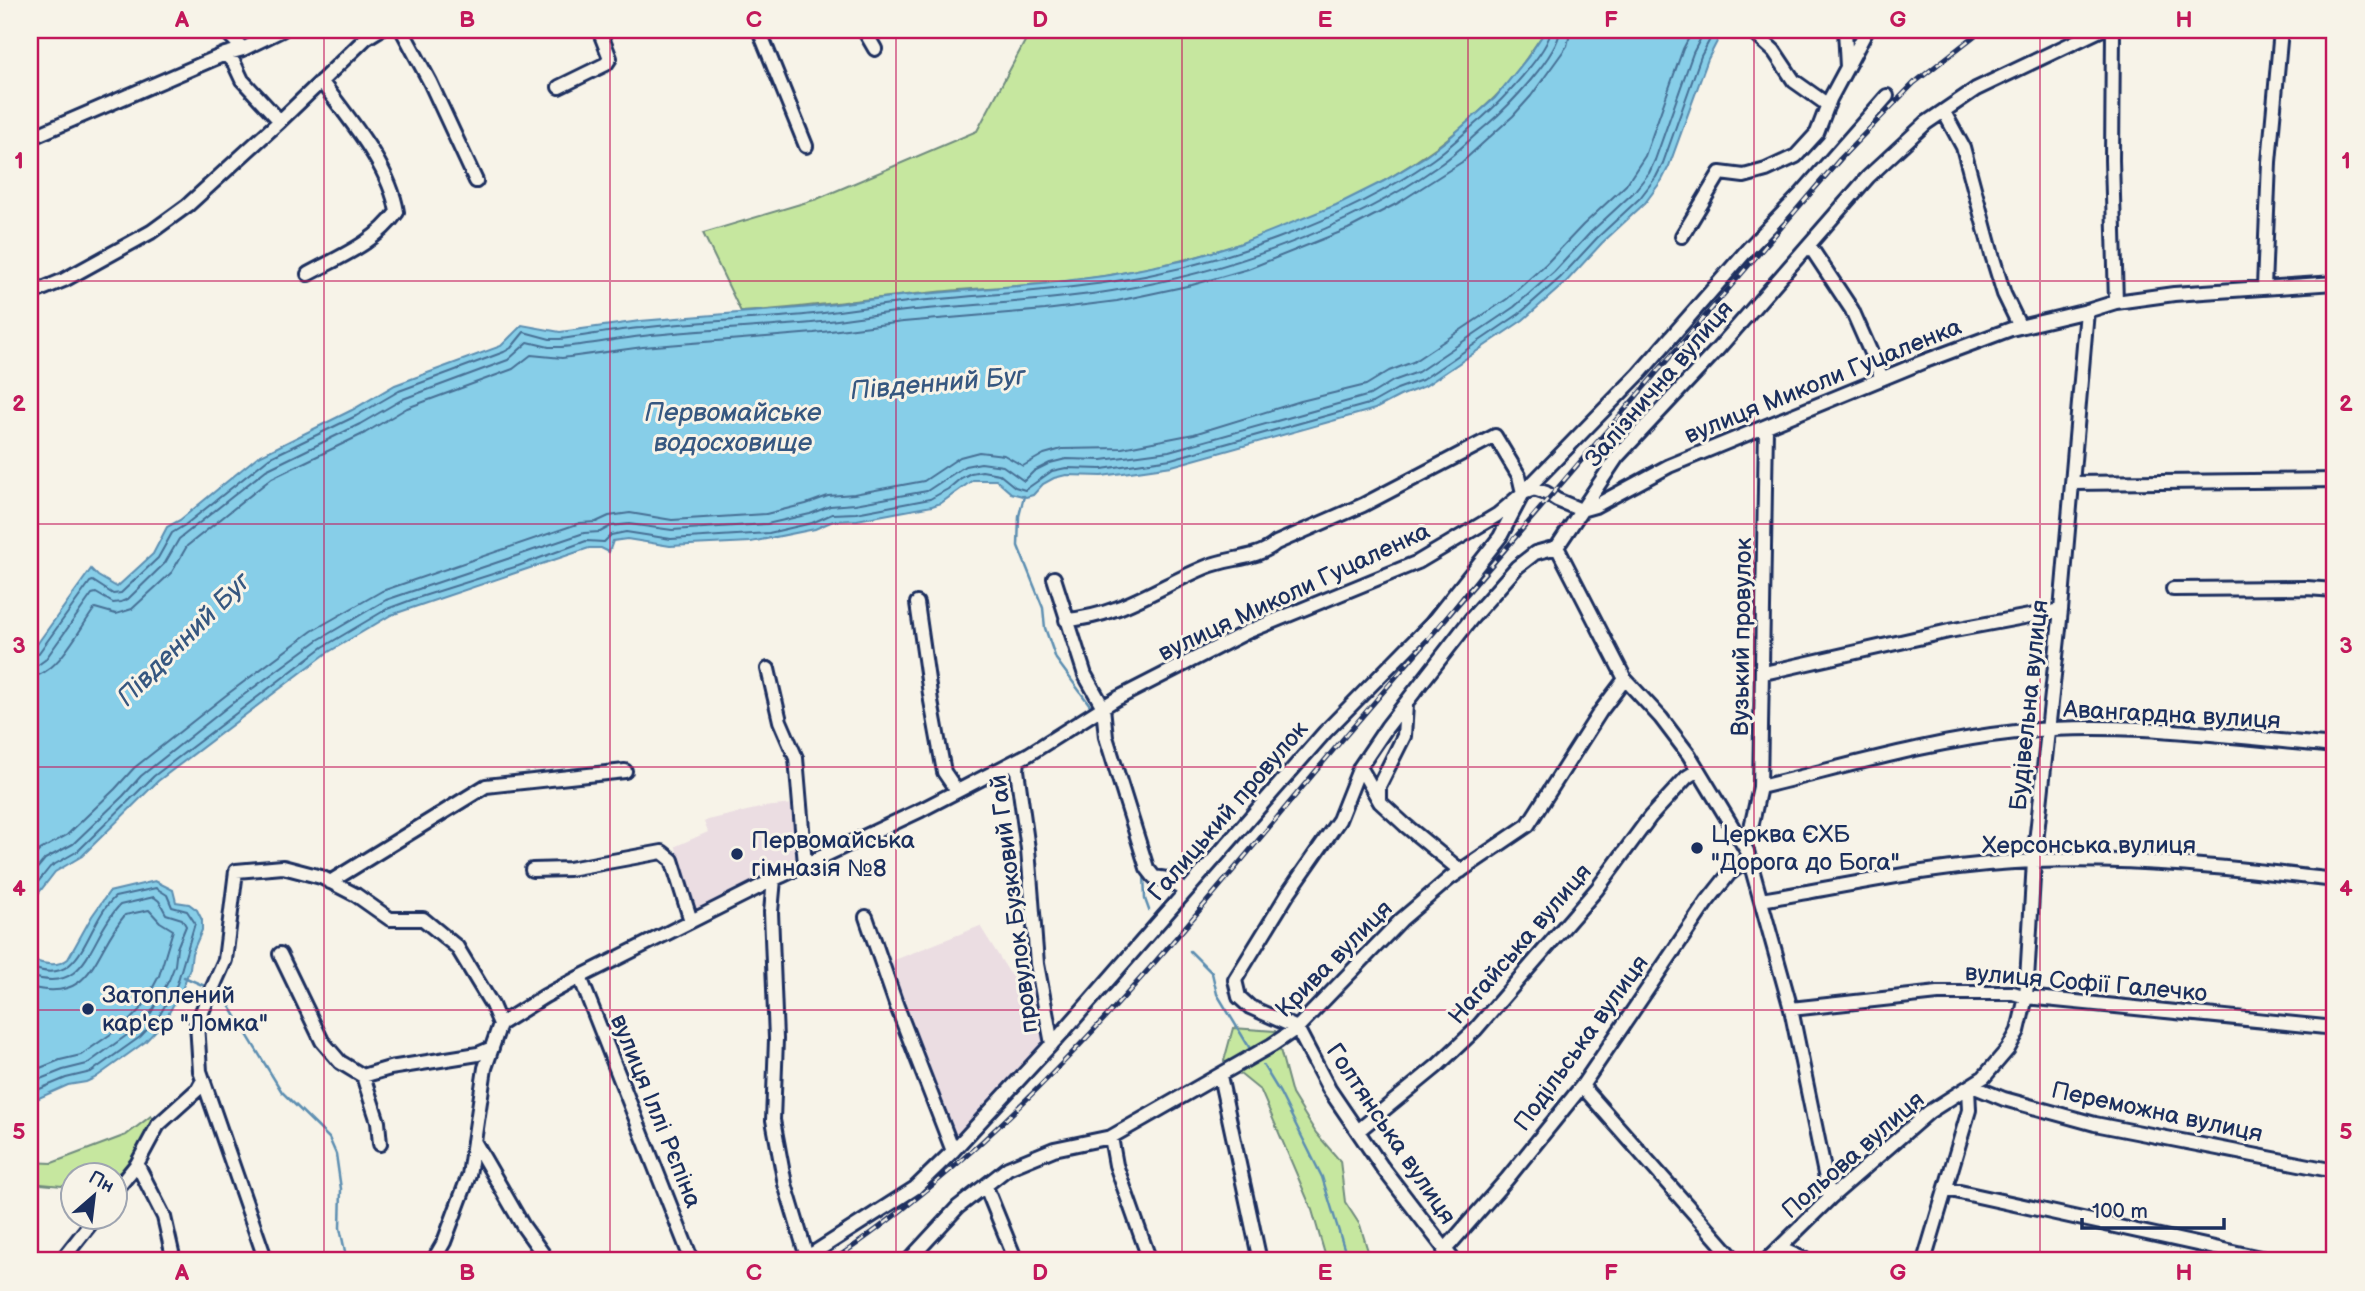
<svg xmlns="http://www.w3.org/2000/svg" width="2365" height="1291" font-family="'Balsamiq Sans',sans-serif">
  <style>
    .built { fill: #ebdde2 }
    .green { fill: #c6e79f; stroke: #708b7e; stroke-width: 2 }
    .water { fill: #87cee8; stroke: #5c8eb1; stroke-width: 2 }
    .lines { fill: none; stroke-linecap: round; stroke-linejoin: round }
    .shore { stroke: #466f95; stroke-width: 2 }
    .stream { stroke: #5c8eb1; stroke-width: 2.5 }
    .minor-casing { stroke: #1b2f5e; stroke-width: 18 }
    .minor { stroke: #f7f3e8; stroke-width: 12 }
    .rail-casing { stroke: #1b2f5e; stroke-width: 5 }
    .rail { stroke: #f7f3e8; stroke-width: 2.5; stroke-dasharray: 8; stroke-linecap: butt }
    .grid { fill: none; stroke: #c2185b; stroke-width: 2; stroke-opacity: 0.55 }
    .poi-dot { fill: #1b2f5e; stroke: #f7f3e8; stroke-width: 2.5 }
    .labels { text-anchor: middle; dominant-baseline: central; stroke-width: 6; stroke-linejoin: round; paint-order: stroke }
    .street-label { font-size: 24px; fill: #1b2f5e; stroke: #f7f3e8 }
    .poi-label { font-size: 24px; fill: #1b2f5e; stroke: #f7f3e8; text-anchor: start }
    .water-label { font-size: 26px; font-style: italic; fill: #365780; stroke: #f7f3e8 }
    .neatline { fill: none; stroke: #c2185b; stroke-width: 2.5 }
    .grid-label { font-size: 23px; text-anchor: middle; font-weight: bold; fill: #c2185b }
  </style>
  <rect width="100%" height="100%" fill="#f7f3e8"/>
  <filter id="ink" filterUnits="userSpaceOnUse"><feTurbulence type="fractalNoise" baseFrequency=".0143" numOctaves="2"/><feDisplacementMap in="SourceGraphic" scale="14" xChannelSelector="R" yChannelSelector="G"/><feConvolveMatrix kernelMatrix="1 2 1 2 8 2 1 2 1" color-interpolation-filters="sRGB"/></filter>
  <g filter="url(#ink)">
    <path class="built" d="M793,804L797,862L697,913L693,909L679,872L676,846L708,832L704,822L708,820L764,807Z
      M980,926L1012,977L1032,969L1045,1043L955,1136L882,965Z"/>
    <path class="green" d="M1031,30H1546C1530,53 1515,77 1495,97C1397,196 1246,253 1110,275C1053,285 994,287 936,292C871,298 806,308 741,312L703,233L817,199L977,131Z
      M1233,1028L1275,1031L1292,1094L1316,1133L1340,1161L1345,1202L1360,1225L1371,1261H1327L1312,1210L1261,1091L1224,1061Z
      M151,1116L155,1122C148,1134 126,1173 114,1175C101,1178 86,1175 74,1176L73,1187L30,1183V1162L52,1163L126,1135Z"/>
    <path class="water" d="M1546,30H1723L1708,59L1669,166L1662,180L1645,203L1602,243L1565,283L1523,320L1425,386L1400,396L1375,409L1172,466L1102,476L1066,475L1054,478L1043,484L1033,495L1026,497L1011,493L996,480H973L941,503L932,506L857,520L833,521L815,529L751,542L670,546L627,539L613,541L609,552L601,548H589L391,615L327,653L158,781L82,856L55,872L30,904V654L91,569L98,576L117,587L153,554L167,527L180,520L257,457L352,410L395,385L501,346L522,325L560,332L640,321L812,307L900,296L1042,284L1111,275L1186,260L1239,244L1336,205L1384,181L1426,156L1447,140L1495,98L1528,57Z
      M155,881L173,890L176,902L189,904L197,910L202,920V930L192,953L190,968L183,987L164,1022L145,1042L95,1078L86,1082L68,1085L30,1102V959C42,964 57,968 68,959L92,916L109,892Z"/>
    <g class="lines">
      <path class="shore" d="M30,657L38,654L90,582L93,581L113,594L121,593L158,558L172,533L185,525L269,458L356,416L399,391L504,352L511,348L524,332L550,339H560C587,336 614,330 641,328C698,321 756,320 814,314C842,311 871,306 900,303C970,295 1040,293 1110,282C1217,266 1343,222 1432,160C1450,147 1465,132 1482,118C1499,103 1549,52 1551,30
        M30,666L38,665L45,660L92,594L96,593L113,603L121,602L128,599L165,563L179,539L266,470L360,424L403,399L508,360L528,342L549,347H561C589,345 615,339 643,336C699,330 756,328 812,323C843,320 874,314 905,311C974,304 1043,302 1112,291C1220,274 1348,230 1438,166C1456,154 1471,138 1488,124C1507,108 1559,54 1560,30
        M30,677C58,675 79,629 95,608L116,614L132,609L172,572L187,546L272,478L365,433L407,408L513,369L531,355L562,358L643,347L814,333L903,322L1045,310L1117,301L1192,285L1248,269L1348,229L1398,203L1462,162L1513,116L1531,96L1567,46L1571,30
        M30,860L40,850L67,835L115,789L134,768L225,696L312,631L382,591L580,523L596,522L609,516L630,513L672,520L766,514L806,504L828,496L854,494L924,481L960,457L979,452L1004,455L1023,466L1044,454L1062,449L1122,448L1194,434L1301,401L1366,385L1389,371L1413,362L1507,299L1546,264L1583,225L1626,185L1645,156L1683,49L1693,30
        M30,877L45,859L73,844L123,796L141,776L230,705L318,640L386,600L584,533L600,532L611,526L629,524L672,530L767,524L810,514L830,506L855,504L927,491L965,466L981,463L1003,466L1024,481L1034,471L1050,463L1066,459L1102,460L1169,451L1370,395L1393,381L1418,372L1514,307L1554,272L1591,232L1633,193L1649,173L1655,160L1693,53L1705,30
        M30,892L50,867L78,851L154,776L323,647L387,609L414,599L518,566L586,541L604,542L611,535L626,532L671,539L769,533L812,523L832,514L856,513L930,499L948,489L961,478L971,473L982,471L999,474L1015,487L1025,490L1052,471L1066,468L1102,469L1171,459L1372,403L1397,389L1422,380L1519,314L1560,278L1597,238L1640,198L1656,177L1663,163L1701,56L1715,30
        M30,967C84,990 85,923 115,897L156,888L167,895L172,907L187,911L195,923L177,984L158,1018L140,1037L91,1072L66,1078L30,1093
        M30,976C89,996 89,936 120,905L154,897L159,901L166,914L182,919L186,926L177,948L175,965L169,980L151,1013L134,1030L87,1064L63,1070L30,1083
        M30,987C94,1004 93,952 125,915L149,910L160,922L173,930L159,976L143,1006L128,1022L81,1055L60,1060L30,1072"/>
      <path class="stream" d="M1024,496L1019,516L1018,546L1043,608L1045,628L1056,659L1092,708
        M1097,724L1100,732
        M1144,872L1145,899L1149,910
        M1190,951L1212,973L1217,994L1249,1047
        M184,977L207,987
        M216,992L229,1005L282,1092L329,1138L336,1154L341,1189L340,1228L347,1261
        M1263,1065L1280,1093L1322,1177L1348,1261"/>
      <defs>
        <path id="minor" d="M225,30L243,49
          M402,30L430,82L476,181
          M759,30L806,146
          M864,30L875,49
          M1751,30L1774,51L1794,81L1828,105
          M1845,30L1847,67
          M2113,30L2112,160L2116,302
          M225,54L234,63L242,80L280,121
          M559,87L606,64L610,58L599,30
          M1944,112L1963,147L1992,255L2004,294L2020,327
          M30,138L225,54L243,49L282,30
          M1682,236L1720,173L1744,176L1766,170L1796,156L1817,133L1830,99L1867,30
          M1809,245L1852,310L1882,378
          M308,274C341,256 375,243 397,212C390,166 348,118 321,81
          M2264,287L2269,162L2281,30
          M30,294L64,280L151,232L188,205L280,121L366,38L379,30
          M2072,483L2335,480
          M1557,547L1625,679L1661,718L1689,755L1747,851L1791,1009L1830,1198
          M1054,578L1085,675L1103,707L1106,737L1147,868L1154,877L1167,879L1185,891
          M2173,589L2307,588L2335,590
          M917,603L931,701L944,772L957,791
          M1066,620C1118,617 1160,586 1206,567C1229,557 1256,560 1276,543L1363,505L1495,436L1519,476L1523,493
          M768,669L780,721L796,758L805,864
          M1764,673L1949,631L2061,610
          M1018,760L1017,770L1028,849L1037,964L1052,1044
          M1360,767L1380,802L1405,825L1461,871
          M1760,787C1844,767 1930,741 2016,732C2121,720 2230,737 2335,746
          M1379,800V786L1404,736L1406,705
          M1743,844L1750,832L1760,787L1766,428
          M532,870L569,869L662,852L672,860L691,921
          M774,879L771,912L776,1039L773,1120L785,1184L807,1257
          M330,882L486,786L625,771
          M1761,900C1851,885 1942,864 2034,861C2135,857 2235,868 2335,880
          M866,917L896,1004L953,1151
          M280,954L322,1041L340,1062L363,1076L390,1068L478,1054L492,1048
          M580,977L692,1261
          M1791,1009L1938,993H2013L2026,997L2335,1028
          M363,1076L378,1122L380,1144
          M1220,1076L1260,1261
          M1582,1086L1736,1261
          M1972,1086L2004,1099L2095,1124L2335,1171
          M1359,1130L1437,1066L1475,1030L1597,889L1650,817L1687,777L1698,770
          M1111,1137L1116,1165L1150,1261
          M474,1141L523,1226L548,1261
          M137,1164L164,1217L174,1261
          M986,1187L1016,1261
          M1946,1189L2274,1261
          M116,1190L137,1164L158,1125L198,1089L203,1080
          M1779,1248L1808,1261
          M1444,1251L1507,1179L1582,1086L1706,903L1729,874L1749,858
          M61,1261L95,1218
          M266,1261L200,1071L197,1023L225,960L236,871L283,867L321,877L356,895L390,919H423L457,947L492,1005L500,1024
          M433,1261L444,1242L469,1175L485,1068L500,1024L545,996L580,977L781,876L921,810L1029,754L1116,699L1247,632L1418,562L1497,515L1523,493L1534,489L1546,493L1557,500L1581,510L1595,506L1669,466L1925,361L2011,329L2087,311L2116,302L2174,294L2335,283
          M801,1261L915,1188L953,1151L1062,1033L1325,732L1431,624L1500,537L1523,493L1639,374L1749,248L1802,193L1887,96
          M908,1261L958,1207L1008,1168L1054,1149L1111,1137L1272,1045L1297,1028L1401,920L1450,878L1528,825L1600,712L1625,679
          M1454,1261L1382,1167L1329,1089L1297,1028L1250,1007L1239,997L1235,980L1289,892L1339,820L1360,767L1387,727L1471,619L1517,567L1535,553L1557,547L1617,457L1716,351L1868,177L1926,123L1976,89L2100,30
          M1766,1261L1830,1198L1929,1112L1984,1077L2008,1049L2018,1031L2026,997L2034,861L2061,610L2087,311
          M1924,1261L1969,1110L1968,1088"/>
      </defs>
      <use href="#minor" class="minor-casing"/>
      <use href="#minor" class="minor"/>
      <defs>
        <path id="rail" d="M832,1261C1032,1126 1182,930 1336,747C1503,550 1672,355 1840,159L1914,83L1982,30"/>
      </defs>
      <use href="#rail" class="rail-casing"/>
      <use href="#rail" class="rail"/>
    </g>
  </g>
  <path class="grid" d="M324,30V1261M610,30V1261M896,30V1261M1182,30V1261M1468,30V1261M1754,30V1261M2040,30V1261M30,281H2335M30,524H2335M30,767H2335M30,1010H2335"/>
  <g class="poi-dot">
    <circle cx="1697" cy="848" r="7"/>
    <circle cx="737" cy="854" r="7"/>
    <circle cx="88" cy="1009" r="7"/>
  </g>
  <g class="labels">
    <g class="street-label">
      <text transform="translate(1823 381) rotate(-22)">вулиця Миколи Гуцаленка</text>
      <text transform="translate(1659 384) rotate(-49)">Залізнична вулиця</text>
      <text transform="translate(1294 592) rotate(-25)">вулиця Миколи Гуцаленка</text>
      <text transform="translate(1742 637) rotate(-89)">Вузький провулок</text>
      <text transform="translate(2029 705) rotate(-84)">Будівельна вулиця</text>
      <text transform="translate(2172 715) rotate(3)">Авангардна вулиця</text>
      <text transform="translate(1228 811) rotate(-49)">Галицький провулок</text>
      <text x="2089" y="845">Херсонська вулиця</text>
      <text transform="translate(1014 904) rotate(-97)">провулок Бузковий Гай</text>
      <text transform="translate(1520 944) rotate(-49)">Нагайська вулиця</text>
      <text transform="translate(1334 959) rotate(-45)">Крива вулиця</text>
      <text transform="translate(2086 983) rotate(5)">вулиця Софії Галечко</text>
      <text transform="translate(1581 1043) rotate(-54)">Подільська вулиця</text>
      <text transform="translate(656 1111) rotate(68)">вулиця Іллі Рєпіна</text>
      <text transform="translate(2157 1112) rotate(12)">Переможна вулиця</text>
      <text transform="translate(1391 1134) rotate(56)">Голтянська вулиця</text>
      <text transform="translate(1853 1155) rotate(-41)">Польова вулиця</text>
    </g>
    <g class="poi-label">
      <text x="1711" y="834">Церква ЄХБ<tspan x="1711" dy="28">"Дорога до Бога"</tspan></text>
      <text x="751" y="840">Первомайська<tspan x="751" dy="28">гімназія №8</tspan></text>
      <text x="102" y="995">Затоплений<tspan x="102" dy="28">кар'єр "Ломка"</tspan></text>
    </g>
    <g class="water-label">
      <text transform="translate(938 384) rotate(-5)">Південний Буг</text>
      <text x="733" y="413">Первомайське<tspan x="733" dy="30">водосховище</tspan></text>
      <text transform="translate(184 640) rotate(-45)">Південний Буг</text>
    </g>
  </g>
  <rect width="2365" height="1291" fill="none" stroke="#f7f3e8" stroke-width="77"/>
  <g transform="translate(94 1196) rotate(28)"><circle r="33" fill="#f7f3e8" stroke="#9fa5b1" stroke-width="2"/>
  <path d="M0-5L12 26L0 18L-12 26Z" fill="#1b2f5e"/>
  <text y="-10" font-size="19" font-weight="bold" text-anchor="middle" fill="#1b2f5e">Пн</text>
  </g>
  <path d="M2082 1218v10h142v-10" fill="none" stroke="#1b2f5e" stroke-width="3.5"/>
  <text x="2092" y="1218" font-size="21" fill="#1b2f5e" stroke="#f7f3e8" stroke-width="5" paint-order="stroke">100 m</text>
  <rect x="38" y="38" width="2288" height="1214" class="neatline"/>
  <g class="grid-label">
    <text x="182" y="27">A</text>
    <text x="467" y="27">B</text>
    <text x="754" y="27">C</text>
    <text x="1040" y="27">D</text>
    <text x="1325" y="27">E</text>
    <text x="1611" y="27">F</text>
    <text x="1898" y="27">G</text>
    <text x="2184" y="27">H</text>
    <text x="19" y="168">1</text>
    <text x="2346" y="168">1</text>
    <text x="19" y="411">2</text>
    <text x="2346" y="411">2</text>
    <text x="19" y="653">3</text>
    <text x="2346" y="653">3</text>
    <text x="19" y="896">4</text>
    <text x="2346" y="896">4</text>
    <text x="19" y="1139">5</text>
    <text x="2346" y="1139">5</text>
    <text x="182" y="1280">A</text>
    <text x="467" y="1280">B</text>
    <text x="754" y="1280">C</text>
    <text x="1040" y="1280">D</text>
    <text x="1325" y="1280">E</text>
    <text x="1611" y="1280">F</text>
    <text x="1898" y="1280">G</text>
    <text x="2184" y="1280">H</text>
  </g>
</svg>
